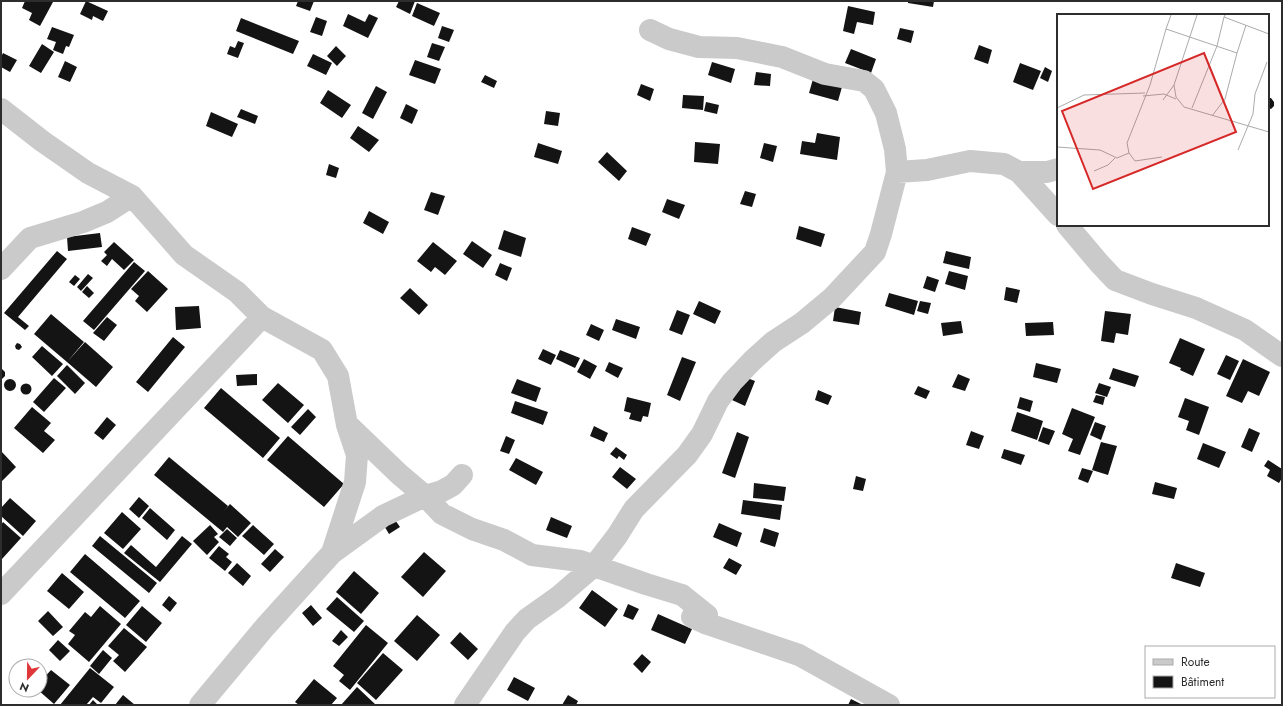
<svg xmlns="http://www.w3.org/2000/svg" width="1283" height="706" font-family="Jost,sans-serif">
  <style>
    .building { fill: #141414 }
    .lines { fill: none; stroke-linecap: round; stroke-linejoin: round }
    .minor { stroke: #cacaca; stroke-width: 22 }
    .inset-road { fill: none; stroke: #ababab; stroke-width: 1 }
    .view { fill: #d62828; fill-opacity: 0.15; stroke: #d62828; stroke-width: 2 }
    .inset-edge { fill: none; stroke: #2d2d2d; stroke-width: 2 }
  </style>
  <rect width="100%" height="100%" fill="#fff"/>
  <path class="building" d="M25,1L53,2L40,26L29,20L32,13L22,8Z
    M86,1L108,11L103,21L93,16L92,20L80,14Z
    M298,1H314L310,11L296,6Z
    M399,1H415L410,14L396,7Z
    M908,1H934L933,7L908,3Z
    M417,3L440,13L434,26L412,16Z
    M848,6L875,12L873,25L857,22L854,34L843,31Z
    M348,14L365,22L369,14L378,18L368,38L343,26Z
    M316,17L327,21L322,36L310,32Z
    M241,18L299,41L293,54L236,31Z
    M442,26L454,30L449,42L438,38Z
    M52,27L74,35L69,47L66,46L63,54L53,50L56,42L47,39Z
    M900,28L914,31L911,43L897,39Z
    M238,41L244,43L238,58L227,54L230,46L235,48Z
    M432,43L445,47L439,61L427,57Z
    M42,44L54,52L41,73L29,66Z
    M979,45L992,50L988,64L974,59Z
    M336,46L346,56L337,66L327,56Z
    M851,49L876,59L871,73L845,63Z
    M3,53L17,60L10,72L1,67V57Z
    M313,54L332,63L326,75L307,66Z
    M415,60L441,69L435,84L409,75Z
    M65,61L77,67L70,82L58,77Z
    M712,62L735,69L731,83L708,75Z
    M1020,63L1041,71L1033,90L1013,82Z
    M1045,67L1052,71L1048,82L1040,78Z
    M756,72L771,74L770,86L754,85Z
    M485,75L497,81L494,88L481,82Z
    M813,79L842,87L838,101L809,93Z
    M641,84L654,89L650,101L637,95Z
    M376,86L387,92L373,119L362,113Z
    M328,90L351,105L342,118L320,103Z
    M683,95L704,96L703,110L682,108Z
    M1268,98H1271L1274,102V106L1271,109L1268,108Z
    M706,102L719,105L717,114L704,111Z
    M406,104L418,110L412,124L400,118Z
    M241,109L258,116L255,124L237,117Z
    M546,111L560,113L558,126L544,124Z
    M211,112L238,124L232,137L206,126Z
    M358,126L379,140L369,152L350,138Z
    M817,133L840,137L837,160L800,154L802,141L815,143Z
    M695,142L720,144L718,164L694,162Z
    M538,143L562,151L558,164L534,157Z
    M764,143L777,146L773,162L760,158Z
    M607,152L627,171L619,181L598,162Z
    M329,164L339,168L336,178L326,175Z
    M745,191L756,194L752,207L740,204Z
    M431,192L445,196L438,215L424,210Z
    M667,199L685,205L679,219L662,212Z
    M369,211L389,222L383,234L363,223Z
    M799,226L825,234L821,247L796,239Z
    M632,227L651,234L646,246L628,239Z
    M504,230L526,238L521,257L498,249Z
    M100,233L102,247L68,251L67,237Z
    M472,241L492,255L483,268L463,254Z
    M114,242L134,260L124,270L112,259L107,266L101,261L107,255L104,252Z
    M433,242L457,261L445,275L435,267L431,272L417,261Z
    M57,251L67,259L18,317L29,326L25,330L4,313Z
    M946,251L971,257L969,269L943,263Z
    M134,262L145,271L94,330L83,321Z
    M500,263L512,268L507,281L495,275Z
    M148,271L168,289L147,312L135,301L139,296L131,289Z
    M949,271L968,276L965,290L945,284Z
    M88,274L93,278L81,291L77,287Z
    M75,275L80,279L74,286L69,282Z
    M927,276L939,280L935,292L923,288Z
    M87,286L94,293L89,298L82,292Z
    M1006,287L1020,290L1017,303L1004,300Z
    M410,288L428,305L419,315L400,298Z
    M889,293L918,301L914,315L885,306Z
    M699,301L721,311L715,324L693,314Z
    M920,301L931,303L928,314L917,311Z
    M199,306L201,328L176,330L175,307Z
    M835,307L861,312L859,325L833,321Z
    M677,310L690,315L682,335L669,330Z
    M1105,311L1131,314L1128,335L1116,333L1114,343L1101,341Z
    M51,314L84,342L67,362L34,334Z
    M107,317L117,325L104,341L93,333Z
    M616,319L640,327L636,339L612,330Z
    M961,321L963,333L943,336L941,323Z
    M1053,322L1054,335L1026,336L1025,323Z
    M591,324L604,330L599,341L586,335Z
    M173,337L185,347L148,392L136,382Z
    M1180,338L1205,349L1193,376L1180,370L1181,368L1169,363Z
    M85,342L113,367L96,387L67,362Z
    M17,343L20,344L22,347L19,350L16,349L15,346Z
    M42,346L63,364L52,376L32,357Z
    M543,349L556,355L551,365L538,359Z
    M560,350L580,358L575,368L556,359Z
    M1226,355L1239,361L1230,380L1217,374Z
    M682,357L696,362L680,401L667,395Z
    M584,359L597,366L590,379L577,372Z
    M1243,359L1270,372L1259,396L1248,391L1242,403L1226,396Z
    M609,362L623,368L618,378L605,371Z
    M1036,363L1061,369L1057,383L1033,377Z
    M67,365L85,383L75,394L57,376Z
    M1,368L5,372V376L1,380Z
    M1113,368L1139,376L1135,387L1109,379Z
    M257,374V385L237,386L236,375Z
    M958,374L970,379L965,391L952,387Z
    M742,376L755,381L745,406L732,400Z
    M54,378L66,388L44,412L33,402Z
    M4 385a6 6 0 1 1 12 0a6 6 0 1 1-12 0Z
    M517,379L541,388L536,402L511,393Z
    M278,383L304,405L288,423L262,400Z
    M1099,383L1111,387L1107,397L1095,393Z
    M20.5 389a5.5 5.5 0 1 1 11 0a5.5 5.5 0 1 1-11 0Z
    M918,386L930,391L926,399L914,394Z
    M221,388L280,438L263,458L204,408Z
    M818,390L832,396L828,405L815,400Z
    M1096,395L1105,397L1103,405L1093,402Z
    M627,397L651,403L648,417L643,416L641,422L629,419L631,413L624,411Z
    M1020,397L1033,401L1030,412L1017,408Z
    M1185,398L1209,407L1199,435L1186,430L1189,421L1178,417Z
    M515,401L548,412L543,425L511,413Z
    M32,407L51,423L44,431L55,440L43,453L14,428Z
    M1072,408L1095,417L1080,455L1068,451L1073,439L1062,434Z
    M308,409L316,417L300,435L291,427Z
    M1017,412L1043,421L1037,440L1011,431Z
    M107,417L116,425L103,440L94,433Z
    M1095,422L1106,426L1101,440L1090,435Z
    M594,426L608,433L604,442L590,436Z
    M1043,427L1055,431L1049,445L1038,441Z
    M1249,428L1260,433L1252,452L1241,447Z
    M971,431L984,436L979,449L966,445Z
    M737,432L749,437L735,478L722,473Z
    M288,436L344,484L324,507L267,460Z
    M506,436L515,440L509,454L500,451Z
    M1101,442L1117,446L1108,475L1092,470Z
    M1203,443L1226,452L1219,468L1197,459Z
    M616,447L627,455L624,460L619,456L617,459L610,454Z
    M1004,449L1025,455L1021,465L1001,458Z
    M1,451L16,467L1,482Z
    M169,457L228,506L224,511L230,504L251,523L238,537L227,527L223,532L154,475Z
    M516,458L543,472L536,485L509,470Z
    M1268,460L1282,469V478L1279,483L1267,476L1270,470L1264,466Z
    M620,467L636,479L627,489L612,477Z
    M1082,468L1093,471L1088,483L1078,479Z
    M856,476L866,479L863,491L853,489Z
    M1155,482L1177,488L1174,499L1152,494Z
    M754,483L786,487L784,501L753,498Z
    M139,497L149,506L139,518L129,509Z
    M10,498L36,521L23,536L1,516V508Z
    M743,500L782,505L780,520L741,514Z
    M150,508L175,530L167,540L142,518Z
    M122,512L141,529L123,549L104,533Z
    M393,517L400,527L389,534L383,524Z
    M551,517L572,526L567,538L546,530Z
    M3,522L21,538L2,559L1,558V525Z
    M719,523L742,533L737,547L713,537Z
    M210,525L218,534L214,537L219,542L207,555L193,541Z
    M253,525L274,544L264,555L242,536Z
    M764,528L779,533L775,547L760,542Z
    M227,529L237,538L230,546L219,537Z
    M100,536L157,583L149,593L92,546Z
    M182,536L192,544L160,582L124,553L131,545L156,567Z
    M219,546L229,554L226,557L232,562L225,571L209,558Z
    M275,549L284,557L270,572L261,564Z
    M424,552L446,571L423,597L401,577Z
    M85,554L140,601L125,618L70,572Z
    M729,558L742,565L736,575L723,568Z
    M237,563L251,576L243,586L228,573Z
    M1176,563L1205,573L1200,587L1171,578Z
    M354,571L379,593L361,614L336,592Z
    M62,573L84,592L69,609L47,591Z
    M592,590L618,609L605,627L579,608Z
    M169,596L177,603L170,612L162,605Z
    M337,597L364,621L354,632L326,609Z
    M628,604L639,609L633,620L623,616Z
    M311,605L322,618L313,626L302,613Z
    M100,606L121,624L89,662L68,644L75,635L69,631L85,612L91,617Z
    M142,606L162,623L146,642L126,625Z
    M48,611L63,627L53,636L38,621Z
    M658,614L692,629L685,644L651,630Z
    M417,615L440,635L417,661L394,641Z
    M366,625L388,643L350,690L339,681L344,675L333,666Z
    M124,628L147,647L125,672L113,661L119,655L108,646Z
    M341,630L348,637L339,646L332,641Z
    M460,632L478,649L468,660L450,643Z
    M58,640L70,651L60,661L49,650Z
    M103,650L112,658L99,674L90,666Z
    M383,653L403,670L376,700L357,683Z
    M642,654L651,662L642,673L633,664Z
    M90,668L114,687L101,703L93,697L86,705H60Z
    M51,670L70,685L54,704L38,690H40V682Z
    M514,677L535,688L528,701L507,690Z
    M314,679L337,698L331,705H299L295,702Z
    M357,687L376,705H341Z
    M123,695L135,705H115Z
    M568,695L578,701L576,705H562Z
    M851,699L863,705H848Z
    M93,700L98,705H89Z"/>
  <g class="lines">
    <path class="minor" d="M1,109L42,141L88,173L132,196L184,255L237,292L262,317L322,350L338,376L347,425L357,455L355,482L332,553L265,627L200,705
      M897,172L927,170L970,161L1004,164L1019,172L1058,215
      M1019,172H1047L1058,169
      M1067,225L1099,263L1115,280L1152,294L1196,308L1245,330L1282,356
      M1,269L30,238L83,222L107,212L132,196
      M348,425L399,474L425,496L442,514L472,529L504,540L532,555L580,561L646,584L682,595L707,615L705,623
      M332,553L383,516L425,496L442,491L453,485L462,475
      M1,594L262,317
      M692,617L705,623L799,655L889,705
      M465,705L515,632L527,619L558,597L594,566L617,536L634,509L687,455L702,434L718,401L732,382L752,361L773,342L802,323L832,298L875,252L881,234L897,172L895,149L886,113L874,89L864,81L825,74L782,57L737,48L699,47L669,39L650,30"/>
  </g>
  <g transform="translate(1057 14)">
    <rect width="212" height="212" fill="#fff"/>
    <path class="inset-road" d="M114,1L109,15L180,39L189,11M140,1L117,71L119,83L127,93L212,118M168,1L167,3L212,20M86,82L107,80L119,85M106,86L117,71M0,94L27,81L88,79M135,94L160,32L167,3M155,102L168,85L180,39M0,133L43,136L60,144L72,139M181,136L196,100L198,80L210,48M105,143L78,147L72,139L70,129L93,71L109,15M37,157L51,151L58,144"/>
    <path class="view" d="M147,39L179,118L36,175L5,97Z"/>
    <rect width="212" height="212" class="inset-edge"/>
  </g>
  <rect width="1283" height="706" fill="none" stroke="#2d2d2d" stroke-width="4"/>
  <rect x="1145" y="646" width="130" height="52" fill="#ffffff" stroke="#ababab"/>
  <rect x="1153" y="659" width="20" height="6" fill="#cacaca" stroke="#ababab"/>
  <text x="1181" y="666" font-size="12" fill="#2d2d2d">Route</text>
  <rect x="1153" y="676" width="20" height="12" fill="#141414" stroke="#ababab"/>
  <text x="1181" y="686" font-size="12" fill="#2d2d2d">Bâtiment</text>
  <g transform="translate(28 678) rotate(202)"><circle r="19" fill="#ffffff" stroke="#ababab"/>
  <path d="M0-3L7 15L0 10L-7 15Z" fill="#de3639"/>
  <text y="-6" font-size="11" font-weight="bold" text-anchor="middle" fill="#2d2d2d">N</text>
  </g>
</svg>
